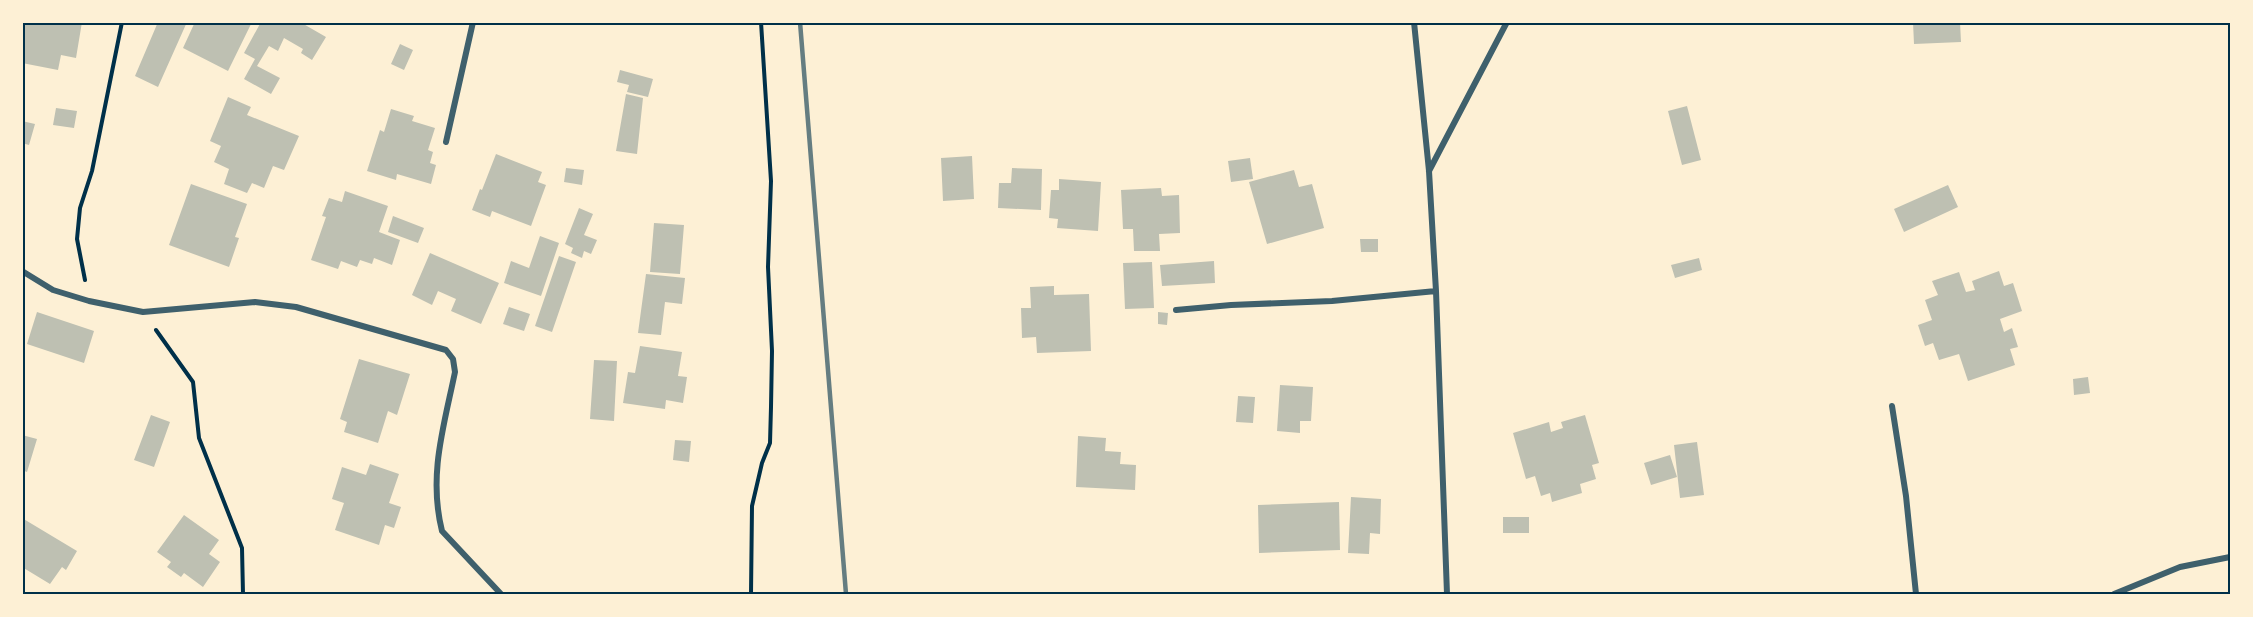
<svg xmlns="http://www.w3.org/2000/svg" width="2253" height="617" font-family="'Alegreya Sans',sans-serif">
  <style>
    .building { fill: #bec0b2 }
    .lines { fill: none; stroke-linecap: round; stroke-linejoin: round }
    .path { stroke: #003049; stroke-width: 4 }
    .minor { stroke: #3f606c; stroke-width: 6 }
    .rail { stroke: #657d81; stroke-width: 4.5 }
    .neatline { fill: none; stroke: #003049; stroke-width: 2 }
  </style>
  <rect width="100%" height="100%" fill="#fdf0d5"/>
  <path class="building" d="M22,22H82L76,58L61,55L58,70L22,63Z
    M158,22H187L158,87L135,76Z
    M195,22H252L228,71L183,48Z
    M261,22H300L326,37L312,60L301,53L303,49L284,38L278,51L269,46L257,66L280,78L271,94L244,79L255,59L244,53Z
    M1913,22H1960L1961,42L1914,44Z
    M400,44L413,50L404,70L391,64Z
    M620,70L653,79L648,97L627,92L629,85L617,82Z
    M626,94L643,98L637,154L616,151Z
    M228,97L251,107L247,115L299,136L284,170L273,166L264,188L252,183L247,193L224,184L229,169L214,162L221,146L210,141Z
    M1687,106L1701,160L1682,165L1668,111Z
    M56,108L77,111L74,128L53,125Z
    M391,109L414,116L412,121L435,128L428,150L433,152L430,163L436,165L431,184L397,174L396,180L367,171L380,130L384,132Z
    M22,121L35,124L29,145L22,143Z
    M496,154L542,172L538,182L546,185L531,226L492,211L490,217L472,210L480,189L482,190Z
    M972,156L974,199L943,201L941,158Z
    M1250,158L1253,179L1231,182L1228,161Z
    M566,168L584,170L582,185L564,182Z
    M1012,168L1042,169L1041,210L998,208L999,183H1011Z
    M1294,170L1299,187L1312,184L1324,228L1267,244L1249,182Z
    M1059,179L1101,182L1098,231L1057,228L1058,219L1049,218L1051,190H1059Z
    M191,184L247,204L235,237L239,238L229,267L169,245Z
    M1948,185L1958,207L1904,232L1894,209Z
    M1161,188L1162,196L1179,195L1180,233L1159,234L1160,251H1134L1133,229H1123L1121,190Z
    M345,191L388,206L379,232L400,240L392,265L374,258L372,264L360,260L357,267L341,261L338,269L311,260L326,217L322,216L329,198L342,202Z
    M579,208L593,214L584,235L597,240L591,254L584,251L582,258L571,253L573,248L565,244Z
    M393,216L424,228L418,243L388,232Z
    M654,223L684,225L680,274L650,272Z
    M540,236L559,243L541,296L504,283L511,261L529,268Z
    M1360,239H1378V252H1361Z
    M430,253L499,283L481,324L451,311L456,299L438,291L432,305L412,295Z
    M559,256L576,262L552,332L535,326Z
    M1699,258L1702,270L1675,278L1671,265Z
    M1214,261L1215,283L1162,286L1160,265Z
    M1152,262L1154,308L1125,309L1123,263Z
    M1999,271L2004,286L2013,283L2022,311L2000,319L2004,332L2012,328L2018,347L2010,349L2015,365L1968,381L1959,354L1939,360L1933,343L1925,346L1918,325L1932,320L1925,300L1938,295L1932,281L1959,272L1966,292L1975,290L1972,281Z
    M646,274L685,278L682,304L665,302L661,335L638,333Z
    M1054,286V295L1089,294L1091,351L1037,353L1036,337L1022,338L1021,308H1031L1030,287Z
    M509,307L530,314L524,331L503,324Z
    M37,312L94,331L84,363L27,344Z
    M1158,312L1168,313L1167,325L1158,324Z
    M640,346L682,352L678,376L687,377L683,403L666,400L665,409L623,403L628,372L635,373Z
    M359,359L410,374L397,415L388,411L378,443L344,432L347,422L340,419Z
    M594,360L617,361L614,421L590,419Z
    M2088,377L2090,393L2074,395L2073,379Z
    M1280,385L1313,387L1311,421H1300V433L1277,431Z
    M1238,396L1255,397L1253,423L1236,422Z
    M151,415L170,422L154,467L134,460Z
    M1585,415L1599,463L1592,465L1596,479L1580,484L1582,493L1552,502L1550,493L1541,496L1535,476L1526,479L1513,433L1549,422L1551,432L1563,428L1561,422Z
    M22,435L37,439L27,472L22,470Z
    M1078,436L1106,438L1105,451L1121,452L1120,464L1136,465L1135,490L1076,487Z
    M675,440L691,441L689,462L673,460Z
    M1697,442L1704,495L1680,498L1674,445Z
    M1670,455L1677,477L1651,485L1644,463Z
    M370,464L399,474L389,503L401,507L394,528L385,525L379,545L335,530L344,503L332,499L342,467L366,475Z
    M1351,497L1381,499L1380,534L1370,533L1369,554L1348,553Z
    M1339,502L1340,550L1259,553L1258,505Z
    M184,515L219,540L209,554L220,562L203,587L184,573L181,577L167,567L171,562L157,552Z
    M1503,517H1529V533H1503Z
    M22,518L77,551L66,570L62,567L50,584L22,567Z"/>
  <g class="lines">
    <path class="path" d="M85,280L77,239L80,208L92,171L122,22
      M156,330L193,382L199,438L242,548L243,594
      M751,594L752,506L762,463L770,443L771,407L772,351L768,267L771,181L761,22"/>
    <path class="minor" d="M1414,22L1429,171L1436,291L1447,594
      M446,142L473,22
      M1429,171L1507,22
      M22,271L53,290L89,301L143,312L255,302L296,307L446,350L453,359L455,372C444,426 428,475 442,531L501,594
      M1176,310L1231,305L1332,301L1436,291
      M1892,406L1906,496L1916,594
      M2114,594L2180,567L2230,557"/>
    <path class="rail" d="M800,22L846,594"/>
  </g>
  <rect width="2253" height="617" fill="none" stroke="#fdf0d5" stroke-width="48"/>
  <rect x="24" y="24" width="2205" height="569" class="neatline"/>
</svg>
